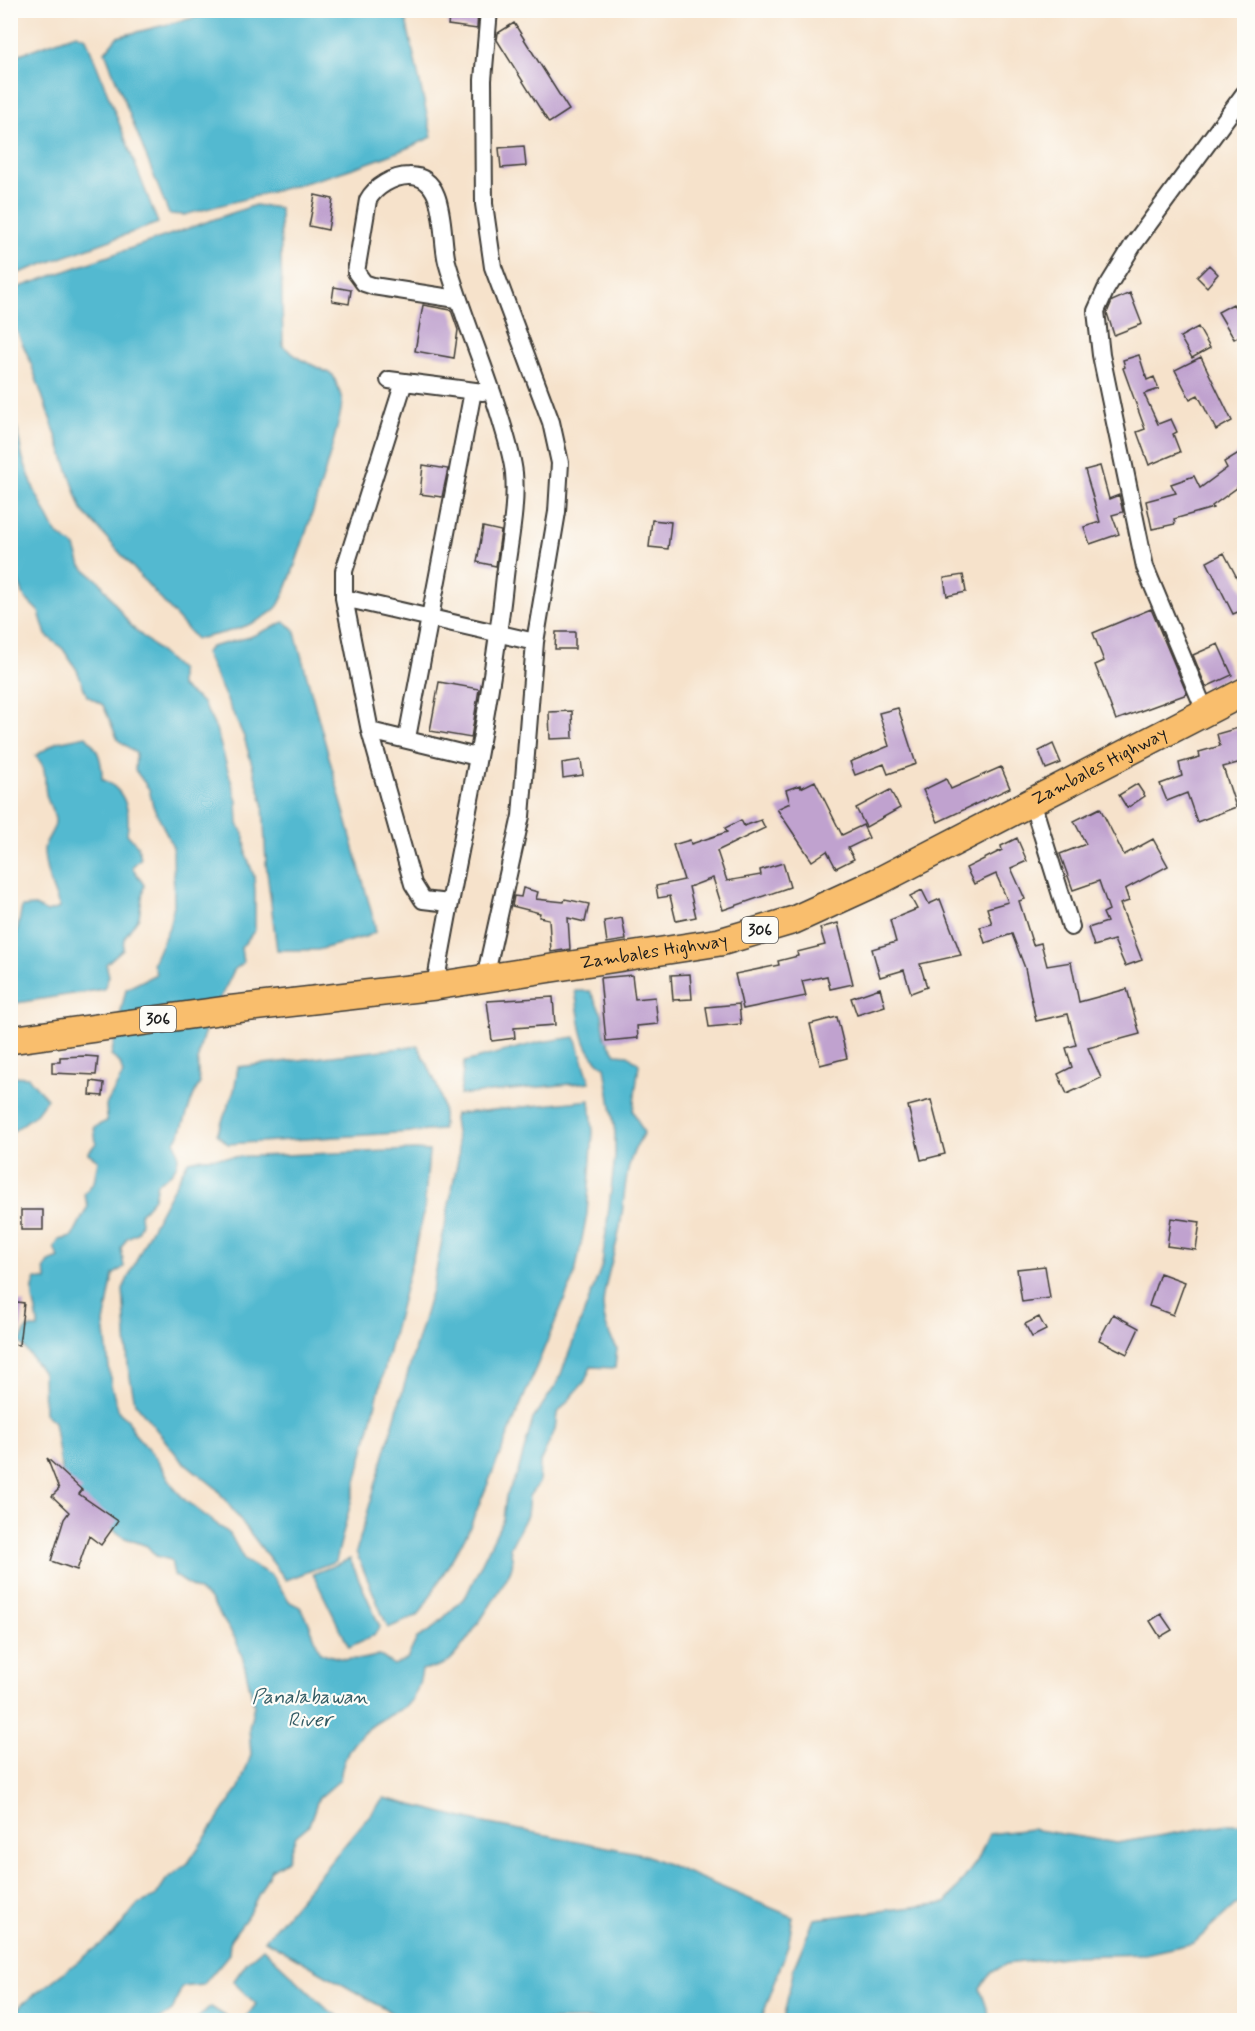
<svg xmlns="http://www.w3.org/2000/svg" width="1255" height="2031" font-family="Mynerve,sans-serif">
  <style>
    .water { fill: #52b9d0; stroke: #376a76; stroke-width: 1.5 }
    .building { fill: #c0a2cf }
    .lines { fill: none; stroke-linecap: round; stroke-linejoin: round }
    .street-casing { stroke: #3d3a36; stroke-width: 20 }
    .primary-casing { stroke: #3d3a36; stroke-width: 30 }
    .street { stroke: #fff; stroke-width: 16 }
    .primary { stroke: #f9be6d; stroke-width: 27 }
    .labels { text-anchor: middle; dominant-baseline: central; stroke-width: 4.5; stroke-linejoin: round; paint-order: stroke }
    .shield { fill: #fdfcf7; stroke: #605f5e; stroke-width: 1.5 }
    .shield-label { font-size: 16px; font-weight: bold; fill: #1c1c1c }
    .street-label { font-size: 18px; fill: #1c1c1c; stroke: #fdfcf7 }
    .water-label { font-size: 20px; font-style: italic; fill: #325b64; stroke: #fdfcf7 }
  </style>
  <rect width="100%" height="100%" fill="#fdfcf7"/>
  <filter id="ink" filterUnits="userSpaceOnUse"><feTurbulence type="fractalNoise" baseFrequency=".0167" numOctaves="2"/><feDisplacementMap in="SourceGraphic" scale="12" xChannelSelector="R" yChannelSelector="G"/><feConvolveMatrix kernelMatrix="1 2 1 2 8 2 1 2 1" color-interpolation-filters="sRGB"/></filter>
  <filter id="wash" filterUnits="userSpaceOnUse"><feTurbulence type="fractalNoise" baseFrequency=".008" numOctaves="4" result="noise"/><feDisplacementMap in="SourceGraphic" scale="24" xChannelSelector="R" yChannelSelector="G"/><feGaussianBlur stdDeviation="1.35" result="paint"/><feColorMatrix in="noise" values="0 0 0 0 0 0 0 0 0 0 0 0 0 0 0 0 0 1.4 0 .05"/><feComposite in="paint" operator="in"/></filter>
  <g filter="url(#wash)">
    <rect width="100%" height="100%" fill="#f6e2cb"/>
    <path class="water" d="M221,11H404L432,137C354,174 268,192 184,215L169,214L105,52L117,37Z
      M76,34L86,38L158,223L11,276V57Z
      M255,205L280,208L283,346L300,359L333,375C336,383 341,393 342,401C343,421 289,593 277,607C259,626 221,634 196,639L82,510L29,358L11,319V290Z
      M10,416L17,428L22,456L34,489L56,533L75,547L81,566L100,582L130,625L180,670V686L203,703L216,729L237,801L238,824L245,837L246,854L254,876L255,891V930L241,948L243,963L234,970C219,1004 189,1045 200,1083C188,1101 187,1124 175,1142C183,1161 175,1174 157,1183L154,1198L140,1214L141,1223L137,1233L127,1238L121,1248L124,1267L113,1275L104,1323L111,1385L119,1412L128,1420L134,1433L157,1459L175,1489L186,1501L230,1534L245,1561L271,1575L290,1602L300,1607L307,1618L320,1652C339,1660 359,1662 379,1655L394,1665L407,1659L417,1638L430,1631L466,1596L503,1519L506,1496L518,1472L533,1419L558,1382L602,1265L615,1157V1133L605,1067C578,1049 581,1020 575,991H590L602,1014L605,1038L616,1054L628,1055L639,1064L633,1111L644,1133C621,1167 627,1195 619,1232C615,1253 607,1274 604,1295C601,1314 607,1333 617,1348L615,1368L591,1367L585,1381L557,1414L555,1430L540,1462L539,1483L529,1496L527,1515L510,1548C511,1554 514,1561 512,1566C508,1581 460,1653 448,1662C442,1667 430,1668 422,1670C420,1682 417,1695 408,1704C402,1710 391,1714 384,1718C358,1733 343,1751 340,1780L318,1799L309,1825L296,1836L287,1860L271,1870L247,1917L230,1940L229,1954L203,1985L182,1987L172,2011L159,2020H11L22,2004L113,1935L138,1904L155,1897L166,1880L188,1863L239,1788L251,1755L249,1728L254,1705L243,1659L235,1638L209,1598L174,1575L171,1560L156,1556L147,1546L125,1538L111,1528L64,1485L54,1422L44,1413L43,1373L20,1342L27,1328H38C39,1310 27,1297 36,1279L47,1280L44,1270L49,1262L59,1258L54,1248L59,1240L72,1237L88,1206L84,1194L94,1182L98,1160L88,1153L96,1143L94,1127L107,1121L106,1105L123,1074L120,1063L111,1056L126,989L156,974L153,963L169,927L174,905L173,847L153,806L149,789L135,770L136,753L118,740L103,705L87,696L77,670L63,649L46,635L39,612L25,598L11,563Z
      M284,622L294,629L375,925V932L368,936L318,950H277L266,864L263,803L244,737L205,653L211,647L250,637Z
      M86,736C99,750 102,760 102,779C126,790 131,810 127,834L138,846L141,858L132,867L144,885L139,917L124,938L123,949L106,964L109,976L104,989L17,1003L11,994V937L16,936L22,907L35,906L47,912L60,908C53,890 44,869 44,850C44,840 56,831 55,820C54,811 47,802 46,794C43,778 49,768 35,756L57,742Z
      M575,1037L590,1082L460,1095L464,1062L540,1042Z
      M418,1046C431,1072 448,1099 442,1130L228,1144L217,1134L234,1091L238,1067Z
      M11,1076L28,1077L47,1099L35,1115L11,1133Z
      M590,1100L593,1132L587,1214L575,1274L467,1534L419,1615L388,1628L356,1552L433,1286L459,1154L454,1119L455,1114Z
      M415,1150L429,1151L424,1213L336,1561L286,1580L216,1488L180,1459L135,1403L128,1367L123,1289L148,1235L188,1161L202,1158Z
      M350,1559L380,1627L374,1635L349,1647L313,1574Z
      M384,1798L479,1822L643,1854L793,1917L788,1946L761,2020H404L265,1940Z
      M1228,1824H1244V1903L1235,1905L1194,1943L1145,1954L1073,1956L1006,1964L991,1973L980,1988L991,2020H783L794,1967L814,1919L946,1903L977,1861L989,1834L1031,1829L1117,1843Z
      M263,1948L329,2011L346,2020H244L256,2004L233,1982L247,1962Z
      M211,2007L232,2020H195Z"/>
    <g id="blocks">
      <path class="building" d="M450,10H478L477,29L448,25Z
        M514,23L569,110L549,123L497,40L498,33Z
        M524,146L526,166L501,168L499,148Z
        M315,195L333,199L328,230L309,226Z
        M1209,265L1218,274L1207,287L1197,277Z
        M334,287L351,290L349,304L332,301Z
        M1130,293L1142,324L1114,335L1107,313L1112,301Z
        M1245,299V333L1234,339L1218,312L1233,304L1235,307Z
        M423,305L451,310L458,330L454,358L415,351Z
        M1198,327L1210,348L1192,358L1180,337Z
        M1139,355L1147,380L1154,377L1159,389L1144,394L1158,424L1171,419L1177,432L1173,434L1180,452L1149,465L1137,432L1145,429L1123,368L1125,367L1123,360Z
        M1201,357L1232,421L1216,430L1198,395L1190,399L1175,370Z
        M1245,449V482L1212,506L1213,508L1174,519L1175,524L1152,529L1146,501L1176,493L1171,484L1194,476L1200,488L1227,468L1224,462Z
        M423,465L448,469L442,497L420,494Z
        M1100,466L1109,499L1119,495L1123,512L1112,515L1119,534L1090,544L1084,527L1100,522L1085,470Z
        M652,520L671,522L668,549L649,547Z
        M483,527L501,531L496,566L477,562Z
        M1224,553L1245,593V609L1233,614L1207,562Z
        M963,575L966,592L947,596L944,578Z
        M1151,609L1187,694L1116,720L1095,665L1104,661L1093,633Z
        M556,632H575V649H555Z
        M1218,644L1232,675L1206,687L1193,655Z
        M439,682L479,689L471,738L430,731Z
        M898,708L916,764L888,774L884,764L855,775L850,762L889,746L879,713Z
        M572,711L573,738L550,739L549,712Z
        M1245,726V761L1223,767L1236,807L1197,822L1187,793L1167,801L1160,784L1182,776L1179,763L1200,757L1199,752L1220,746L1217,734Z
        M1053,744L1061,763L1046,769L1039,751Z
        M581,760L583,775L563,778L562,763Z
        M1001,767L1010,788L938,822L923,790L946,779L951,789Z
        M815,781L842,835L863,825L869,838L848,848L854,859L836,868L827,851L812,861L777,809L790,803L786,790L800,785L801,788Z
        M1137,784L1145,796L1127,808L1119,795Z
        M890,790L900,808L866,827L856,808Z
        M1100,808L1124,855L1153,839L1168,866L1125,889L1129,901L1120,904L1142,960L1125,966L1114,940L1094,946L1088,928L1107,922L1103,913L1109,910L1099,881L1073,890L1060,854L1086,844L1074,821Z
        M741,820L744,826L761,820L765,828L717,851L727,881L761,875L760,870L783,863L790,887L723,910L713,878L689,887L696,917L676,921L670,896L658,898L656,886L684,880L673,845L690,840L691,844L727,832L725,828Z
        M1017,838L1027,861L1011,868L1025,899L1019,901L1033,945L1041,943L1047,966L1071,962L1079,1002L1127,989L1140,1034L1088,1048L1101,1078L1067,1094L1058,1074L1072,1067L1066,1048L1076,1045L1068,1014L1036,1021L1025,968L1012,934L985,943L980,927L992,924L987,908L1008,902L996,874L974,884L966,868L1002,850L1001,846Z
        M523,888L538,892L536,899L564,902L565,899L589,904L585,922L568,918L570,949L551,952L549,919L539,917L540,913L512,906L514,896L521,897Z
        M922,890L929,904L940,899L961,955L920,964L927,987L911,993L904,970L880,977L872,949L896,942L890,920L917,909L910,896Z
        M622,918L626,940L607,943L604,921Z
        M838,923L853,984L830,989L827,976L802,981L806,996L743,1009L735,974L779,965L778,961L798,956L797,952L825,945L820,928Z
        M690,974L692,999L673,1000L671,975Z
        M632,975L635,999L655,997L658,1024L637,1026L638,1038L606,1041L600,978Z
        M880,988L885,1006L857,1015L851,998Z
        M553,997L555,1025L514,1028L515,1038L492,1041L487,1001Z
        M739,1004L741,1024L709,1027L706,1007Z
        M837,1017L847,1058L820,1065L810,1024Z
        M85,1056L98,1057L96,1075L52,1073V1062H60V1057Z
        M91,1081L104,1083L103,1096L90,1095Z
        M931,1100L945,1154L921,1160L908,1106Z
        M21,1210H43V1230H21Z
        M1171,1218L1200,1222L1196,1250L1167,1246Z
        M1045,1266L1050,1298L1022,1302L1017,1269Z
        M1160,1273L1185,1282L1173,1315L1149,1306Z
        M10,1301L24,1303L19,1345L10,1344Z
        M1113,1314L1139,1328L1127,1354L1099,1340Z
        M1039,1317L1046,1330L1032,1337L1025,1324Z
        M47,1458L82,1490L79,1494L118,1521L101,1545L89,1536L77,1570L51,1561L64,1519L69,1512L52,1496L59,1489Z
        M1161,1614L1172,1630L1160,1637L1150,1621Z"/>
    </g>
  </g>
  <g filter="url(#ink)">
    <use href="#blocks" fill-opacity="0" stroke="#3d3a36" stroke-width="1.5"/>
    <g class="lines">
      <defs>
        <path id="street" d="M389,380L483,392
          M404,382L344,571V598L370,731L413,884L423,900L449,903
          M344,598L535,642
          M1205,711L1145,567L1101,355L1096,311L1106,289L1133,245L1244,94
          M370,731L477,757
          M407,738L473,391
          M1032,802L1071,927
          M485,978L521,816L535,642L557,512L560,463L551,422L493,267L484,204L483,80L489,10
          M435,986C458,850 491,714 505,576C509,542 517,507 514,473C512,455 506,437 501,420C485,366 462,315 447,262C440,236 448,175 409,176C393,176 375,187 368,200L356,272L364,283L373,286L457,299"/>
        <g id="primary">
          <path id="s1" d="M10,1040L226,1010L435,986L720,942L794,920L877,882L1244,692"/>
        </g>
      </defs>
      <use href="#street" class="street-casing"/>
      <use href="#primary" class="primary-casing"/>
      <use href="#street" class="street"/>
      <use href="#primary" class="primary"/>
    </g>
  </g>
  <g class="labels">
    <g class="shield">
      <rect x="742" y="917" width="36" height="26" rx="4.5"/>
      <rect x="140" y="1006" width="36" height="26" rx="4.5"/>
    </g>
    <g class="shield-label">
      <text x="760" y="930">306</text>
      <text x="158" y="1019">306</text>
    </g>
    <g class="street-label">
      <text stroke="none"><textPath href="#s1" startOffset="1136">Zambales Highway</textPath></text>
      <text stroke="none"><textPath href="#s1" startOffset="650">Zambales Highway</textPath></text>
    </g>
    <g class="water-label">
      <text x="310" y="1697">Panalabawan<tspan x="310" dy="23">River</tspan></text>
    </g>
  </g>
  <rect width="1255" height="2031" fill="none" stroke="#fdfcf7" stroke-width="36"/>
</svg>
